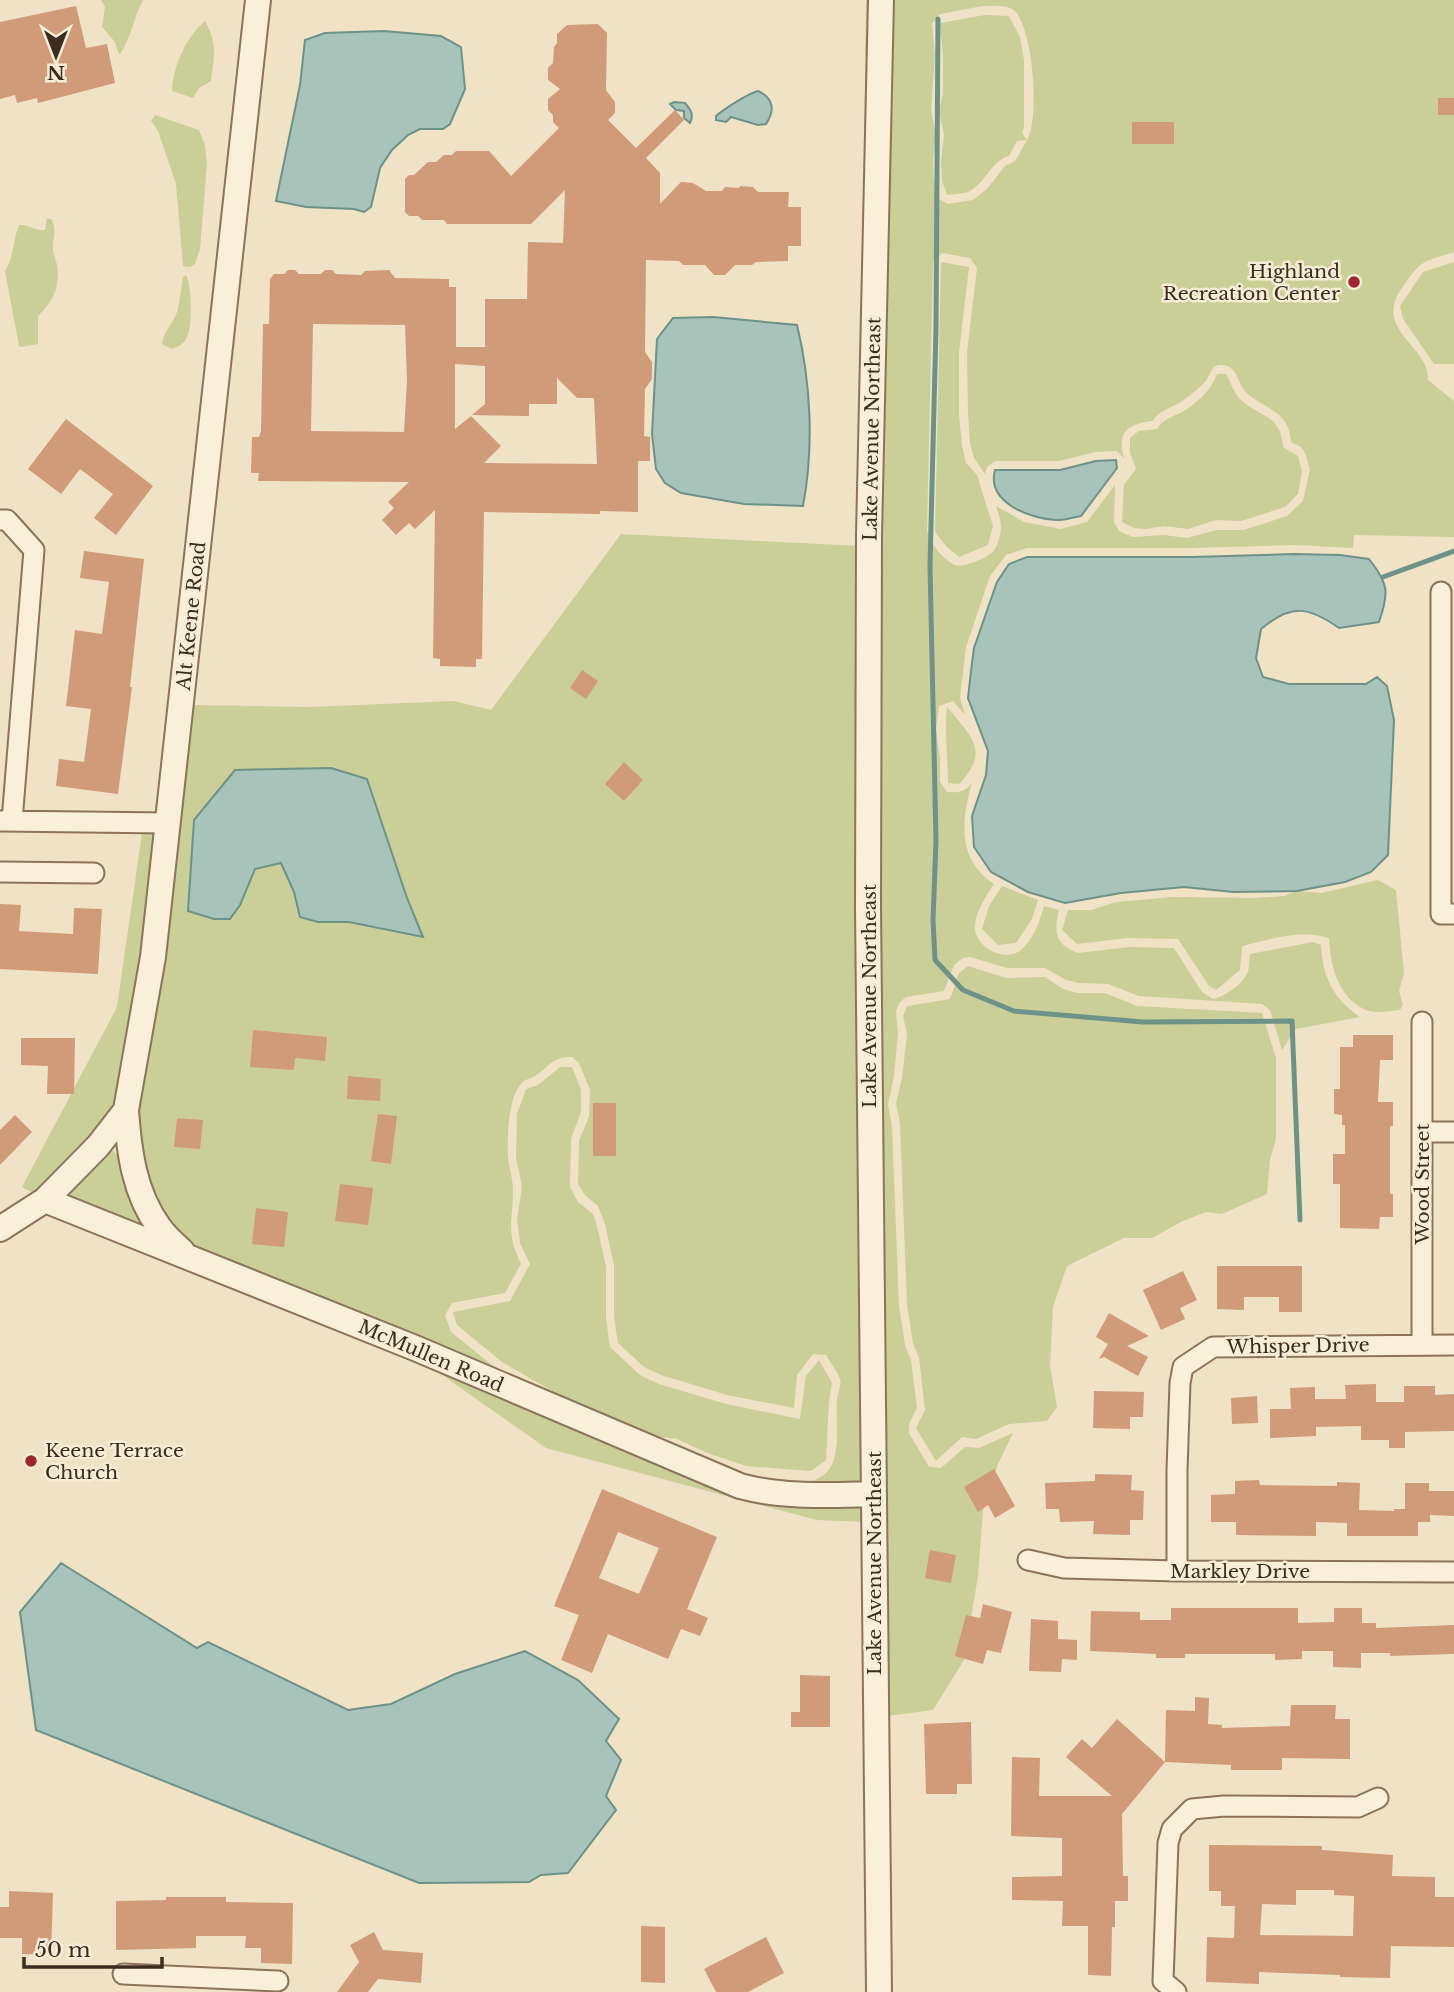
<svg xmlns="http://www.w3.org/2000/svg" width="1454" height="1992" font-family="'Libre Baskerville',serif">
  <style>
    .green { fill: #cacf98; fill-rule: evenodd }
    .water { fill: #a7c3ba; stroke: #6d9288; stroke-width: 2 }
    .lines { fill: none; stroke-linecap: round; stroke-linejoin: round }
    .stream { stroke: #6d9288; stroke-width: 5 }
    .building { fill: #d09b79; fill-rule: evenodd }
    .minor-casing { stroke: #8c735a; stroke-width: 23 }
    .tertiary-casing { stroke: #8c735a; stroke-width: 28 }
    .minor { stroke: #faefd9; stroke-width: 19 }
    .tertiary { stroke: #faefd9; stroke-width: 24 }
    .poi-dot { fill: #9d272c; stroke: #f7ecd5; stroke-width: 2.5 }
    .labels { text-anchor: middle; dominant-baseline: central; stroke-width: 5; stroke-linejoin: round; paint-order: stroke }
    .poi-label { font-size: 19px; fill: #3b2c1e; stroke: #f7ecd5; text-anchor: end }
    .street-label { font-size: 19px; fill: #3b2c1e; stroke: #f7ecd5 }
  </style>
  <rect width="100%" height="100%" fill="#f0e2c5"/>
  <path class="green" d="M101,0H143C133,18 132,38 119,55L115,42L102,27L105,7Z
    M866,0H872L864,1484L797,1485L745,1476C766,1478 790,1484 811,1481C846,1474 835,1425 837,1400C837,1393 842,1386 840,1379C837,1371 830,1362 826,1355L813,1354L797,1375L794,1408L727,1395L661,1375L644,1367L618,1343L614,1318V1265L605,1224L598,1206L585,1195L578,1184L579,1141L589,1116L590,1090L579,1063L572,1057C551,1057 551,1066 535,1076C530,1079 525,1079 521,1084C508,1098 507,1139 508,1157C509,1168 513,1179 513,1190C513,1224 505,1229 521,1264L505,1293L452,1303L445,1315L451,1332L498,1370L192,1248L167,1221L144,1172L136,1111L190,705L311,707L454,701L491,710L621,534L859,546ZM213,798L407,898L422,936L349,922H318L300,917L294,892L281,863L255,868L240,905L230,919L194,820Z
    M891,0H1454V252C1422,262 1421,260 1402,288C1372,330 1430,346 1428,380L1454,401V537L1354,535L1353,548L1294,545L1192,548H1027L1006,555L990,576L966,647L960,697L965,715L953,701L939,706L936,729L940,758V782L947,792C959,793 964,792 972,783C961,821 957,859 994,884C986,896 978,908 975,923C971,945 1004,964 1021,950C1033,940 1040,921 1044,906L1059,910C1054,931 1054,944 1078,953L1129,947L1174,948L1202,992L1213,999C1224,997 1245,983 1248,971C1250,966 1249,959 1250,954L1313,942L1321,945C1323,978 1333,998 1360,1017L1296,1029L1282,1050L1270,1010L1262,1004L1139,996L1108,984L1079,983L1066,980L1045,968H1007L970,957L963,958L954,965L944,991L906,997L900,1002L896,1011L898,1034L894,1076L888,1105L892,1126L899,1306L905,1345L911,1360L917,1408L909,1424V1433L929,1467L941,1468L965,1447L979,1448L1013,1433L998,1464L983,1511L978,1576L964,1660L933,1710L888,1716L878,908L879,535ZM983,6C992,6 1008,4 1015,11C1033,30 1040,118 1027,140L1022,133L1024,128V60L1020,37L1009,16L985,15L940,23L943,56V93L939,112L944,135L941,161L942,181L947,195C954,194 964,194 970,191C986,182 992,160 1009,156L1017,141L1027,140L1015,161L1005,166L987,189L973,200L948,204L939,199L934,182L933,160L936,136L931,110L935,57L932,24L940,14ZM942,253L970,258L977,268L967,352L968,414L970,443L974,458L985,474L987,467L995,461H1059L1095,452L1116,451L1124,458C1117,432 1127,424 1153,421C1159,410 1169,409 1179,403C1187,398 1198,389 1205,382C1211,375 1210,364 1222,365C1238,366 1237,383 1246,392C1264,410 1289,409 1291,442L1301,447L1305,453L1310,469L1303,501L1287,516L1244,530H1217L1187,538L1164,535L1133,537L1119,531L1114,522L1115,485L1087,522L1061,529L1024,522L996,506C998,512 1001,520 1001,527C1001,533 998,544 995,549C991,557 964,568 955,565C943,560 930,543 927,531L933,262Z
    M205,21C218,44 214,56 211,81L199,88L193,98L172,91C173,66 186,37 205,21Z
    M155,115L199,130L205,145L207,164L200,249L195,264L190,267L183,266L176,184L158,131L151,121Z
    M47,218L52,220C57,233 53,235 53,248C53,254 56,259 57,265C60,288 54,300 38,316V344L21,347L19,346L5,271C14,257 13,240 19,225C28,224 35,231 45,230Z
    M941,262L969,267L959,352V415L962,445L966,463L977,475L993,526L988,545L959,557L947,547L935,532Z
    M1454,262V364H1434L1403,319L1400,306L1423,272Z
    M186,275C192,287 193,328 186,339C183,344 178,347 172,349L162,344C163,332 173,324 177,312C180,301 181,288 183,277Z
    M1217,374H1226C1230,381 1234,393 1240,399C1260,418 1281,414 1283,447L1298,456L1302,471L1298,494L1285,507L1241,521L1216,520L1188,529L1164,526L1146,529L1134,528L1122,522L1124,485L1136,469L1130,453V438L1139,431L1157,429C1164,418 1173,417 1184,411C1198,402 1212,389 1217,374Z
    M947,707C971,736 991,751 959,784L948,783C948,757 944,733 947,707Z
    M142,833H157L144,955L117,1106L91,1138L43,1188L39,1187L35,1194L22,1187L117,1007Z
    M1378,880L1396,890L1404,973L1399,991L1403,1005L1400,1010C1390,1011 1375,1014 1366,1010C1338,998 1330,965 1329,938C1301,929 1271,939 1242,946L1240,970L1216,990L1209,986L1178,939L1128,938L1077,944L1062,930L1068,910H1091L1116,902L1173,897L1255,898L1284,896L1297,891L1321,893Z
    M1002,886L1038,900L1032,919L1016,943L998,945L982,929L989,906Z
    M968,966L1006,978L1045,977L1063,989L1078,993H1105L1137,1006L1262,1013L1276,1058V1139L1270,1160L1267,1194L1222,1214L1206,1212L1183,1221L1152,1238H1124L1067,1266L1053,1307L1050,1366L1057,1407L1047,1421L1009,1424L976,1439L962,1437L936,1461L916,1428L925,1410L919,1358L913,1343L907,1305L900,1124L896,1103L902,1078L907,1034L903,1016L907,1006L950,999L959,973Z
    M560,1067H572L581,1090V1112L571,1139L570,1187L578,1202L593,1214L597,1226L606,1267V1319L610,1347L640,1375L659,1384L726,1404L800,1419L806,1376L819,1360L832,1383C827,1406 828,1435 826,1460L811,1471L746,1466L707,1453L677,1439L660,1437L638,1429L615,1418L566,1399L502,1362L457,1325L453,1312L510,1301L530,1264L520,1243L517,1219L522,1187L516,1157L517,1114L526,1089L538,1085Z
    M108,1151H113L122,1159L148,1232L67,1196Z
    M428,1365L702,1483L737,1496L865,1505V1522L817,1520L546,1448Z"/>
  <path class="water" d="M384,31L441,36L461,47L465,89L450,124L443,129H420L408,135L392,150L380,168L371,207L364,212L354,209L306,207L276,201L300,85L305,40L325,33Z
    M758,91C774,98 775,111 766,124L758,125L731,117L726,122L716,120V116C724,109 749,93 758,91Z
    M674,102L685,103C691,110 694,115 690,123L684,118V111L676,110L670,104Z
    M713,317L797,325C811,382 814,448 803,506L744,504L681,493L665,483L656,469L652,434L657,339L673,318Z
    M1116,460L1117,468L1081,516C1074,517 1066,520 1059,520C1032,520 986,503 995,470H1060L1096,461Z
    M1294,554L1340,555L1369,559C1389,584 1389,593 1379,622L1339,628C1308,606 1291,604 1261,629L1256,658L1263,677L1289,684H1366L1377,677L1387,686L1394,720L1388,855L1371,872L1345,882L1297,891L1233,892L1184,887L1121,893L1065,903L1028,892L991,872L974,847L972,816L986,775L988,751L968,698L971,671L974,648L997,582L1009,564L1027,557H1192Z
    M331,768L367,779L407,898L423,937L349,922H318L300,917L294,892L281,863L255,869L240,905L230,919H214L188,911L194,820L235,770Z
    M61,1563L197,1648L208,1642L348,1710L391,1704L455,1674L525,1651L578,1680L619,1719L606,1741L621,1760L606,1796L616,1810L568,1873L541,1875L529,1882L419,1883L36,1730L20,1612Z"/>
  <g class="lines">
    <path class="stream" d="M938,19L936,327L930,566L936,841L933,920L935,960L963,990L1014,1011L1143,1022L1292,1021L1300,1220
      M1383,577L1454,551"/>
  </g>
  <path class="building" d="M76,6L86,48L107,44L115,83L38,103L37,98L17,103L15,95L0,99V22Z
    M598,24L607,33L606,90L615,102V113L608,120L636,148L675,110L684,120L646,158L660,173V204L681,182L693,183L706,191H722L725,187L739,188L740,186L753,187L758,192H789L788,207H801V246H788V261L756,262L752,265H735L725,275H714L705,265H683L679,261L646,260L645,352L652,362V379L645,389L644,436L650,437V461H638V512L600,511V514L484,512L482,659H476V667L440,666V659L433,658L435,510L415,529L409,523L396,535L382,520L394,508L388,502L409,482L258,481L259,473H251L252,437H259L261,431L263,324H269L270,279L274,274H284L288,270H295L299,274H321L325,270H332L336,274L361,275L365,271L389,270L395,278L449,279V287H456V347H485V299H527L528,242L563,243L565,190L531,224H447L444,220H422L418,216H409L405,212V179L409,175H414L428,162H436L444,155H452L456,151H489L511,176L559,128L553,122V115L548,110V99L560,89L548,80V68L553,63L554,47L557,43V34L567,25ZM313,324L405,325L407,380L404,432L311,431ZM455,364L485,366V404L472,415L529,416V404H557V378L577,398H594L597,464L484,463L501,446L471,416L455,429Z
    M1438,98H1454V115H1438Z
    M1132,122H1174V144H1132Z
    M66,419L153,486L116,535L94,518L113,494L80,469L61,494L28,469Z
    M84,551L144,559L130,687H132L118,794L56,786L59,759L84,762L91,709L66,706L75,630L102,634L109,582L80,578Z
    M582,670L598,681L586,699L570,688Z
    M624,762L643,780L624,801L605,784Z
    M0,904L21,905L19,931L73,934L74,908L102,909L98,974L0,969Z
    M253,1030L327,1037L325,1061L295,1058L294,1070L250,1067Z
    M1353,1035H1393V1060H1380L1378,1102H1393V1126H1390V1194H1393V1217H1380L1379,1229L1340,1228V1184H1333V1154H1345V1125H1342V1115L1334,1114V1089H1340V1047H1353Z
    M21,1038H75L74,1094H47L48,1066L21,1065Z
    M348,1076L381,1079L380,1101L347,1099Z
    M593,1103H616V1156H593Z
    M378,1114L397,1116L391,1164L371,1161Z
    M15,1115L32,1132L0,1165V1130Z
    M177,1118L203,1120L200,1149L174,1147Z
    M340,1184L373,1188L368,1225L335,1221Z
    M256,1208L288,1212L284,1247L252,1244Z
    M1217,1266H1302V1312H1279V1297H1244V1310L1217,1309Z
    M1183,1271L1197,1300L1180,1308L1185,1319L1161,1330L1143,1290Z
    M1109,1313L1149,1336L1127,1346L1148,1357L1138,1376L1104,1357L1099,1359L1108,1344L1096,1337Z
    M1376,1384V1402H1404V1386H1435V1395L1454,1394V1431L1405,1432V1448H1389V1440H1361V1426L1316,1427V1436L1270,1438V1409H1291L1290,1388L1315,1387V1399H1346L1345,1385Z
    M1094,1391L1144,1392L1143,1417H1130V1429L1093,1428Z
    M1257,1396L1258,1423L1232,1424L1231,1398Z
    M994,1469L1015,1506L995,1518L988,1505L978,1512L964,1487Z
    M1095,1474L1132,1475L1131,1490L1144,1491L1143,1520H1130V1535L1093,1534L1094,1521L1060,1522L1059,1509H1046L1045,1483L1095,1481Z
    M1259,1480L1260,1485L1337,1486V1482L1360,1483L1359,1510L1394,1511V1509H1405V1483H1429V1491H1454V1516L1430,1515V1522H1418V1536H1347V1523L1316,1522V1536L1236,1535V1522H1211V1495L1235,1494V1481Z
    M602,1489L717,1537L687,1609L708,1618L700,1636L681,1629L668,1659L608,1634L592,1673L561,1660L579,1615L554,1606ZM618,1532L659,1548L639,1594L599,1578Z
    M930,1550L956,1555L951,1583L925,1578Z
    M983,1604L1012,1612L1001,1653L987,1650L983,1664L955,1656L966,1615L980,1618Z
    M1171,1608H1298V1623L1334,1622V1608H1362V1623H1376V1628L1454,1625V1654L1390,1656V1653H1361V1668L1333,1667V1651H1302V1659L1275,1660V1654H1185V1658H1156V1654L1090,1651L1091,1611L1140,1612V1620H1171Z
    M1031,1619L1058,1621V1639L1077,1640V1660L1062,1659L1061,1672L1029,1671Z
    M800,1675L830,1676V1727H791V1712H800Z
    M1195,1697L1209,1698L1208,1724L1222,1725V1728L1290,1726L1291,1705H1336L1335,1719H1350V1759L1282,1758V1770H1231V1765L1165,1762L1122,1814L1123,1876H1128V1901H1115V1927H1112L1111,1976L1088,1975V1926H1062L1063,1901L1012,1900V1877L1062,1876V1838L1011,1836L1012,1757L1040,1758L1039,1796H1112L1066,1757L1082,1739L1092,1748L1117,1719L1165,1762L1166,1710L1195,1711Z
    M971,1722L972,1784H957V1794H926L924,1724Z
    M1209,1845L1322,1846V1850L1393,1855L1392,1876L1435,1877V1897H1454V1947L1391,1946L1390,1978L1340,1977V1975L1259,1972V1984L1206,1982L1207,1937L1234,1938L1235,1906H1221V1891H1209ZM1296,1890H1334V1895L1354,1896L1353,1936L1260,1935L1262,1904L1296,1905Z
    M9,1891L53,1893L51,1955L22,1954V1938H0V1907H9Z
    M166,1897H226V1902L293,1903L292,1964L261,1963V1948H245L246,1936H196V1948L116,1950V1901L166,1900Z
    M641,1926L665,1927V1983L641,1982Z
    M374,1932L383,1950L423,1953L421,1983L378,1979L368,1992H337L359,1962L350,1945Z
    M766,1937L784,1973L748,1992H716L704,1969Z"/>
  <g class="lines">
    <defs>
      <path id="minor" d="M0,520H7L34,550L12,821
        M1441,592V914H1454
        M1,821L167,823
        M0,872L94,873
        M1422,1022V1345
        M1422,1132H1454
        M1028,1560L1064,1568L1177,1571L1454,1572
        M1177,1571V1470L1180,1383L1183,1367L1213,1347L1454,1345
        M123,1974L278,1981
        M1176,1992L1163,1981L1168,1843L1172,1829L1192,1809L1224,1806L1358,1807L1378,1798"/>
      <path id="tertiary" d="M126,1110C129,1151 134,1193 159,1227C165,1236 174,1244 182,1251
        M45,1200L415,1348L740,1486C784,1498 829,1495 874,1494
        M0,1229L45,1200L98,1146L126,1110L153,957L258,0
        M879,1992L868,908L869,535L881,0"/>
    </defs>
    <use href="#minor" class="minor-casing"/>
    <use href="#tertiary" class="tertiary-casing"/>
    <use href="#minor" class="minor"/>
    <use href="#tertiary" class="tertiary"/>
  </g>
  <g class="poi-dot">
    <circle cx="1354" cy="282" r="7"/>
    <circle cx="31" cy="1461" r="7"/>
  </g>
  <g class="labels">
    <g class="poi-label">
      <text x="1340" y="271">Highland<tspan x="1340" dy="22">Recreation Center</tspan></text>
      <text x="45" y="1450" text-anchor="start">Keene Terrace<tspan x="45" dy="22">Church</tspan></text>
    </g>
    <g class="street-label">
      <text transform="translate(872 429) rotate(-89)">Lake Avenue Northeast</text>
      <text transform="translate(191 616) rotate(-84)">Alt Keene Road</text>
      <text transform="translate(869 996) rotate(-90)">Lake Avenue Northeast</text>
      <text transform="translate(1422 1184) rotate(-90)">Wood Street</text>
      <text transform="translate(1298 1346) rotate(-1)">Whisper Drive</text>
      <text transform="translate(431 1356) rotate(23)">McMullen Road</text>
      <text transform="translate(874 1563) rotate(-90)">Lake Avenue Northeast</text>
      <text x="1240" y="1571">Markley Drive</text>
    </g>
  </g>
  <g transform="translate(56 56) rotate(180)" stroke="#f7ecd5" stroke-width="5" paint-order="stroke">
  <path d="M0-5L12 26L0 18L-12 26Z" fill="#3b2c1e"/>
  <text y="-10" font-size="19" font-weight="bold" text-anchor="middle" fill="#3b2c1e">N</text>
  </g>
  <path d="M24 1957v10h138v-10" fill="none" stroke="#3b2c1e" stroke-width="3.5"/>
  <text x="35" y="1957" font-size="21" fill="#3b2c1e" stroke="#f7ecd5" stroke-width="5" paint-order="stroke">50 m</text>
</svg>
